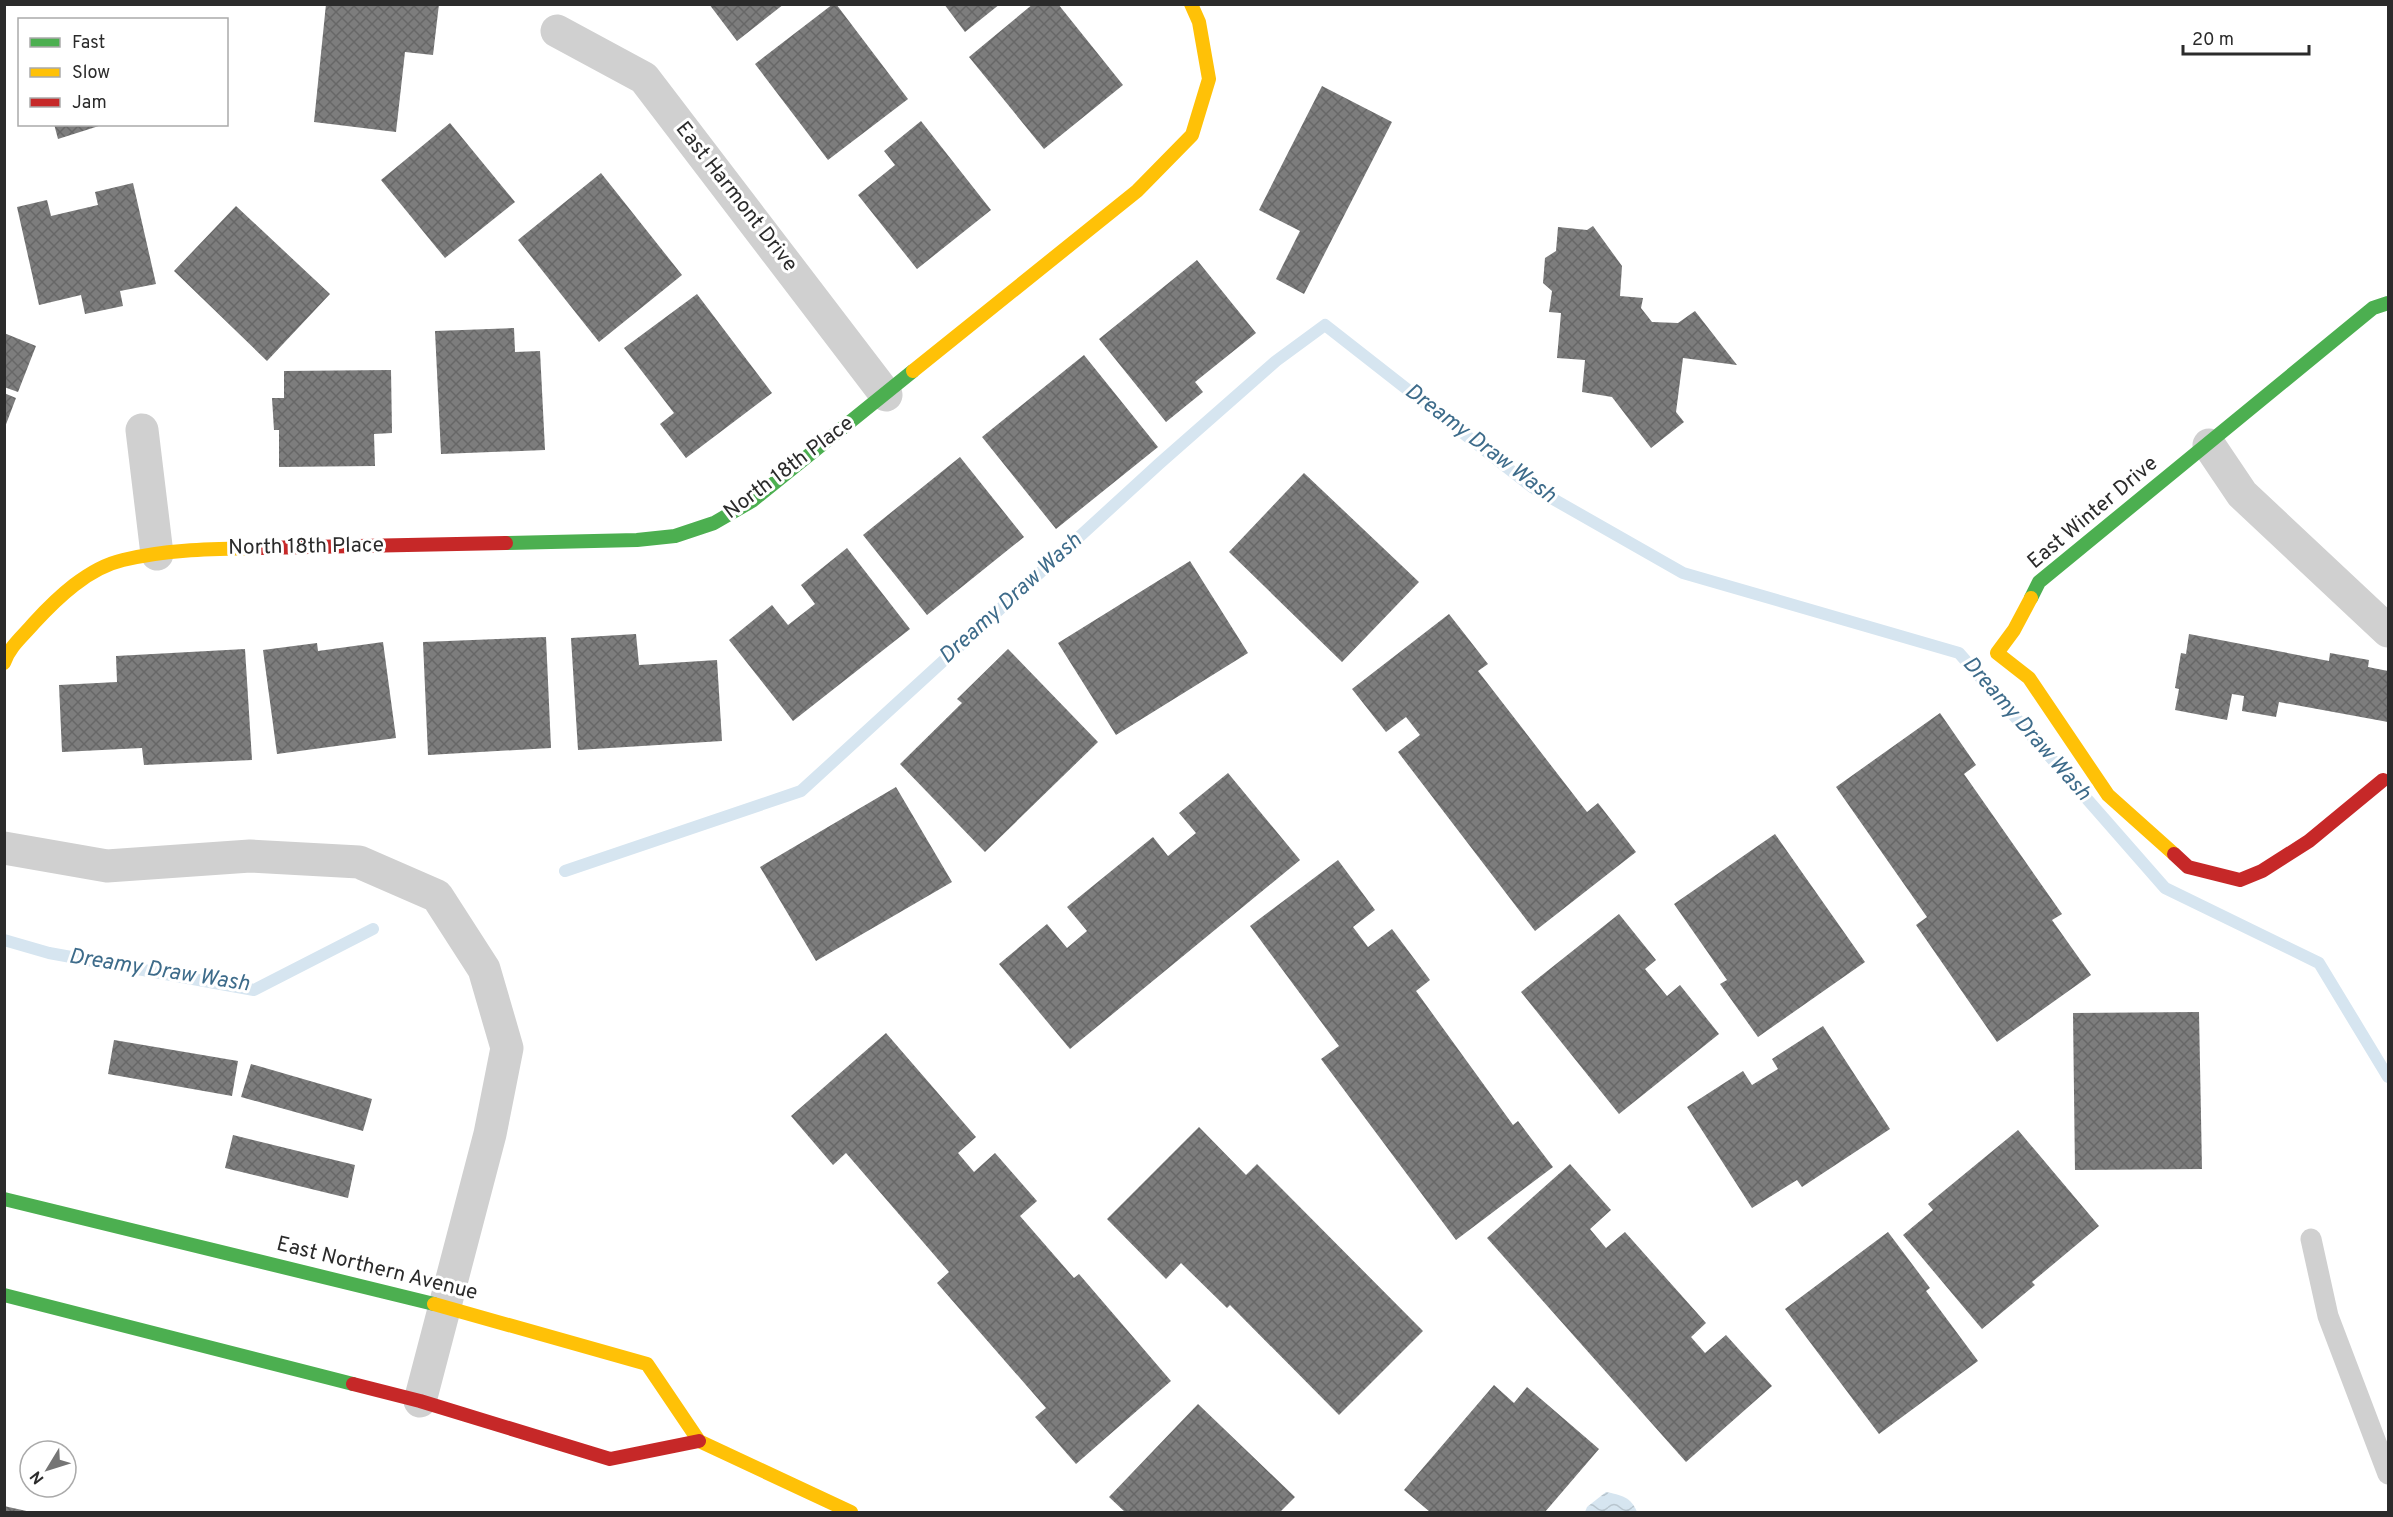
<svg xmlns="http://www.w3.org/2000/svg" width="2393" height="1517" font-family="Overpass,sans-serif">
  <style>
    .water { fill: url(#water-waves) }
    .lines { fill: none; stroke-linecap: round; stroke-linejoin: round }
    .stream { stroke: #d6e5f0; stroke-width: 12 }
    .building { fill: url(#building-cross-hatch) }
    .lane { stroke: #d0d0d0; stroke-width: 21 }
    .street { stroke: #d0d0d0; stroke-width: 33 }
    .fast { stroke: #4caf50; stroke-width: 14 }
    .slow { stroke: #ffc107; stroke-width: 14 }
    .jam { stroke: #c62828; stroke-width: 14 }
    .labels { text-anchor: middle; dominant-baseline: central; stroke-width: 6; stroke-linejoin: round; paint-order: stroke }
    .street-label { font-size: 21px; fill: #2b2b2b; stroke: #fff }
    .water-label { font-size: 22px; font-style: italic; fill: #3d6b8a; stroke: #fff }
  </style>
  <defs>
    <pattern id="water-waves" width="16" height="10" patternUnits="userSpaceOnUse" patternTransform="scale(1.5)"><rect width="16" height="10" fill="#d6e5f0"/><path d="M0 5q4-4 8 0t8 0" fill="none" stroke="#b8c5ce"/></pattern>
    <pattern id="building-cross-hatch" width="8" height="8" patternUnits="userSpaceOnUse" patternTransform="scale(1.5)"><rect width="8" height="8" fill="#7d7d7d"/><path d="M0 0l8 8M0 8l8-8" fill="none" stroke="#676767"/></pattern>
  </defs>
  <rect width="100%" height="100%" fill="#fff"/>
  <path class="water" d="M1606,1492C1621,1495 1631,1497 1637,1512H1585L1587,1507Z"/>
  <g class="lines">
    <path class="stream" d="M565,871L801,791L1160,463L1276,361L1325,325L1532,487L1683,573L1959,653L2165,888L2319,963L2388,1077
      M4,940L49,953L254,990L373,929"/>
  </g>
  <path class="building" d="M326,4H439L433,55L405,52L396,132L314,122Z
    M709,4H784L737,41Z
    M833,4H836L908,99L828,160L755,64Z
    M944,4H1000L965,32Z
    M1033,4H1058L1123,85L1044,149L969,57Z
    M1322,86L1392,122L1304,294L1276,279L1300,231L1259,210Z
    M921,121L991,210L917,269L858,195L895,165L884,151Z
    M450,123L515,202L445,258L381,180Z
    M54,124H102V125L58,139Z
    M601,173L682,275L599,342L518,240Z
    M133,183L156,284L120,291L123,306L85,314L81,295L39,305L17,207L47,200L51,216L98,205L95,192Z
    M236,206L330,294L267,361L174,271Z
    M1593,226L1622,266L1620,296L1643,298L1641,308L1652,322L1678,323L1695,311L1737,365L1683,358L1676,412L1684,422L1651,448L1612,397L1582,392L1585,360L1557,358L1561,313L1549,312L1552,291L1543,283L1545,258L1556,251L1558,227L1587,230Z
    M1197,260L1256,333L1195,382L1203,392L1166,422L1099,339Z
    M697,294L772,393L686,458L660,424L674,413L624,348Z
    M514,328L515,352L540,351L545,450L441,454L435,331Z
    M4,333L36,346L18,392L4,387Z
    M1084,355L1158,447L1056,529L982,437Z
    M391,370L392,433L374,434L375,466L279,467V430H274L272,398H284V371Z
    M4,393L16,398L5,427H4Z
    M960,457L1024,537L927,615L863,535Z
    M1304,473L1419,582L1342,662L1229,552Z
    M847,548L910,629L793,721L729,640L772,605L788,625L815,604L801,585Z
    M1190,561L1248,653L1116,735L1058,643Z
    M1449,614L1488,664L1478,671L1587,812L1598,803L1636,852L1535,931L1398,752L1420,735L1406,717L1386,732L1352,689Z
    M636,634L639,665L717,660L722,741L578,750L571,638Z
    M2189,634L2329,661L2330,653L2369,660L2368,667L2388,671V722L2279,702L2276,717L2242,711L2244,696L2232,694L2227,720L2175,710L2179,689L2175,688L2181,653L2186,654Z
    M546,637L551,748L428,755L423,642Z
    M383,642L396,738L277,754L263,650L317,643L318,651Z
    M245,649L252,760L144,765L142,748L62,752L59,685L117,682L116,656Z
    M1008,649L1098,742L985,852L900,764L962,703L957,699Z
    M1940,713L1976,765L1964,774L2062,914L2052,920L2091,975L1997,1042L1916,925L1927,917L1836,787Z
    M1228,773L1300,860L1070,1049L999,964L1047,924L1067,948L1087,931L1067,907L1153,837L1168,856L1196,833L1179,813Z
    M896,787L952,882L816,961L760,867Z
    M1775,834L1865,962L1758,1037L1720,984L1727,980L1674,904Z
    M1338,860L1375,910L1353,927L1368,947L1392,929L1430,980L1416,991L1513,1125L1518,1121L1553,1167L1456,1240L1321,1059L1339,1046L1250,926Z
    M1619,914L1656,960L1645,969L1667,996L1680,985L1719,1034L1619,1114L1521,992Z
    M2199,1012L2202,1169L2075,1170L2073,1013Z
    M1823,1026L1890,1129L1802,1187L1797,1180L1752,1208L1687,1107L1743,1071L1752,1085L1778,1069L1772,1059Z
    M886,1033L976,1137L958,1153L974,1172L995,1153L1037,1201L1020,1216L1074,1278L1079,1274L1171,1381L1076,1464L1035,1417L1046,1408L937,1283L949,1272L846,1153L833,1165L791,1116Z
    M114,1040L238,1061L232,1096L108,1074Z
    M251,1064L372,1099L363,1131L241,1097Z
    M1199,1127L1246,1175L1257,1164L1423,1331L1339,1415L1230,1305L1227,1308L1181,1263L1166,1279L1107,1219Z
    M2018,1130L2099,1226L2032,1282L2035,1285L1982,1329L1903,1235L1933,1210L1928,1204Z
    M233,1135L355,1165L348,1198L225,1168Z
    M1570,1164L1611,1210L1590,1229L1606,1248L1625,1232L1706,1323L1691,1337L1705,1353L1726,1335L1772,1386L1686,1462L1487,1238Z
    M1888,1232L1930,1288L1926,1291L1978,1361L1879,1434L1785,1309Z
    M1494,1385L1514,1403L1527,1387L1599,1449L1545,1512H1430L1404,1490Z
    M1198,1404L1295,1497L1280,1512H1125L1109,1497Z
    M4,1506L31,1512H4Z"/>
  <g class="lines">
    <path class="lane" d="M2311,1239L2328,1316L2388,1474"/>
    <path class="street" d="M557,31L644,78L886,395
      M142,430L157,554
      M2209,445L2242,494L2388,631
      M4,848L107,866L250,856L359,862L437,896L484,969L507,1048L490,1134L420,1401"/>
    <path class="fast" d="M506,543L637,540L675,536L714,523L752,501L913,371
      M2031,598L2039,582L2373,308L2388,303
      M4,1199L434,1304
      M4,1295L353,1384"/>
    <path class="slow" d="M913,371L1137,191L1192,135L1209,79L1199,22L1191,4
      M2031,598L2014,630L1997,653L2029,678L2108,795L2174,854
      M4,663C9,647 23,636 34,623C57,598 88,568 123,560C167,549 215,549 260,548
      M434,1304L647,1364L699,1441L851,1512"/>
    <path class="jam" d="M260,548L506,543
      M2174,854L2188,867L2240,880L2262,871L2309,841L2383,780
      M353,1384L420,1401L610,1459L699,1441"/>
  </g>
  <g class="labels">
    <g class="street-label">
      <text transform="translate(736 197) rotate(52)">East Harmont Drive</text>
      <text transform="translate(789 468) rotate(-37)">North 18th Place</text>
      <text transform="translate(2093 513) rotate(-40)">East Winter Drive</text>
      <text transform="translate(306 547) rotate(-1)">North 18th Place</text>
      <text transform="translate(377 1269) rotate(14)">East Northern Avenue</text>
    </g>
    <g class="water-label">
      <text transform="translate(1480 444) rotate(37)">Dreamy Draw Wash</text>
      <text transform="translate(1011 599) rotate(-42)">Dreamy Draw Wash</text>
      <text transform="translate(2026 729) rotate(49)">Dreamy Draw Wash</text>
      <text transform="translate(159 971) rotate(9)">Dreamy Draw Wash</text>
    </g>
  </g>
  <rect width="2393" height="1517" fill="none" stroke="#2b2b2b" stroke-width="12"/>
  <rect x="18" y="18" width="210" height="108" fill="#ffffff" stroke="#aaaaaa" stroke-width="1.5"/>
  <rect x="30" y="38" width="30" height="9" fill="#4caf50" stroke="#aaaaaa" stroke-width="1.5"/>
  <text x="72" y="48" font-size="18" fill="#2b2b2b">Fast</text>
  <rect x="30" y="68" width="30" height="9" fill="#ffc107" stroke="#aaaaaa" stroke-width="1.5"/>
  <text x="72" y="78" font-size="18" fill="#2b2b2b">Slow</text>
  <rect x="30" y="98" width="30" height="9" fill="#c62828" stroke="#aaaaaa" stroke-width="1.5"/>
  <text x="72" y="108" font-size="18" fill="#2b2b2b">Jam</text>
  <g transform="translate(48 1469) rotate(232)"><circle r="28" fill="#ffffff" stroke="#aaaaaa" stroke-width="1.5"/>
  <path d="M0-4.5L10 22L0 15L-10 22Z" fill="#757575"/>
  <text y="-9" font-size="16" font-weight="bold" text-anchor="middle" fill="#2b2b2b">N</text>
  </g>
  <path d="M2183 45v9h126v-9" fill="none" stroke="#2b2b2b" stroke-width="3"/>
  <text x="2192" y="45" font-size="18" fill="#2b2b2b" stroke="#ffffff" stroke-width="4.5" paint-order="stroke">20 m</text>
</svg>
